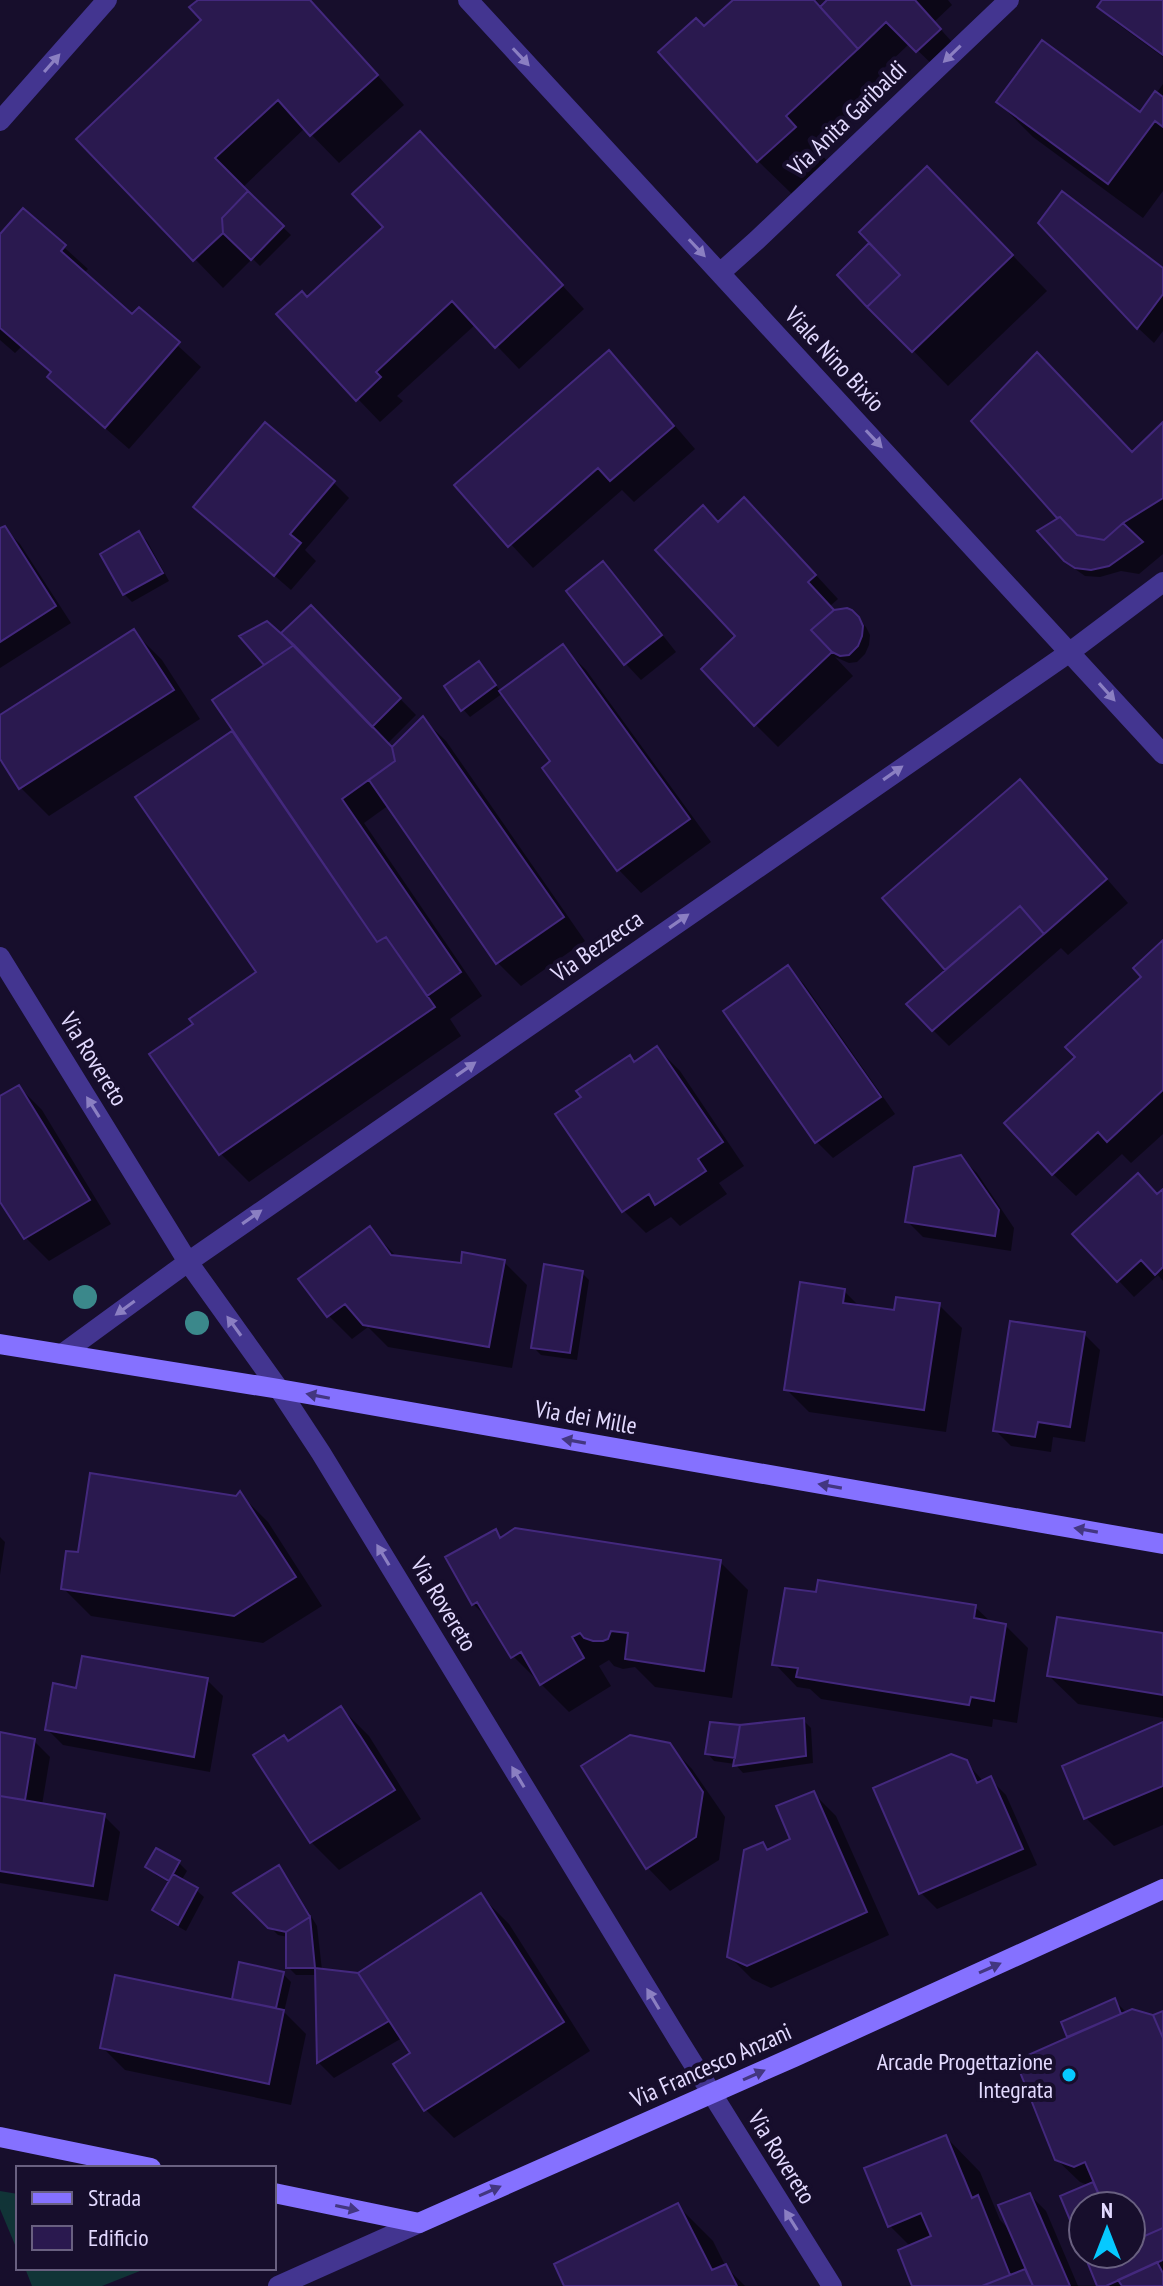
<svg xmlns="http://www.w3.org/2000/svg" width="1163" height="2286" font-family="'PT Sans Narrow',sans-serif">
  <style>
    .green { fill: #113437 }
    .shadow { fill: #0007 }
    .building { fill: #2a194f; stroke: #43287d; stroke-width: 2 }
    .lines { fill: none; stroke-linecap: round; stroke-linejoin: round }
    .street { stroke: #433590; stroke-width: 20 }
    .secondary { stroke: #8571ff; stroke-width: 20 }
    .tree { fill: #3b888b }
    .oneway { fill: #8b7fc2 }
    .oneway2 { fill: #433680 }
    .poi-dot { fill: #06c9ff; stroke: #170e2c; stroke-width: 3 }
    .labels { text-anchor: middle; dominant-baseline: central; stroke-width: 8; stroke-linejoin: round; paint-order: stroke }
    .street-label { font-size: 24px; fill: #e3daff; stroke: #170e2c }
    .poi-label { font-size: 24px; fill: #e3daff; stroke: #170e2c; text-anchor: end }
  </style>
  <rect width="100%" height="100%" fill="#170e2c"/>
  <path class="green" d="M0,2191L18,2194V2252L0,2209Z
    M25,2268H145V2269L102,2286H32Z"/>
  <path class="shadow" d="M201,0H310L404,105L339,163L305,128L242,188L291,235L260,266L250,256V261L223,288L79,139L204,20Z
    M736,0H816L822,7L830,0H948L952,5L934,22L962,53L941,73L910,43L880,72L891,84L819,152L829,163L793,195L758,161L704,29Z
    M1104,0L1163,1V57L1115,22L1100,6Z
    M1163,84V191L1143,218L1033,137L998,102L1141,115Z
    M443,156L584,309L519,369L476,324L397,396L403,401L380,422L358,399L308,299L385,227Z
    M962,203L1047,291L948,386L839,275L899,277Z
    M23,210L88,269L83,274L132,317L139,310L201,367L129,449L73,400L50,377L52,374L21,347L15,353L0,340V237Z
    M1163,270V331L1154,343L1138,328Z
    M609,353L632,376L695,449L634,502L622,490L533,568L457,486Z
    M973,421L1133,454L1163,425V554L1139,574L1121,571L1100,577L1085,576L1075,569L1066,560L1061,518Z
    M333,482L349,498L305,550L316,561L291,590L195,507Z
    M767,522L838,599L830,606L835,611H851L866,627L870,635L869,645L865,654L857,662L849,663L835,657L853,676L778,747L755,724L719,524Z
    M4,528L20,544L71,623L0,668V531Z
    M139,533L147,541L169,581L132,602L124,594Z
    M603,564L619,580L676,652L641,680L626,664Z
    M267,624L295,649L327,624L416,715L387,744L392,750L423,719L446,741L585,941L521,986L498,963L389,805L364,823L482,996L450,1019L461,1036L249,1182L221,1154L152,1055L195,1025L259,973L231,734L241,743L243,742L267,665L242,637Z
    M134,632L162,660L200,719L49,816L21,788L0,755V717Z
    M563,647L586,670L711,842L641,893L619,870L544,768L553,762L503,693L470,717L463,709L486,672L501,692Z
    M1042,805L1128,903L1068,955L1061,948L949,1046L933,1030L949,970L885,898Z
    M1163,943V1134L1131,1163L1122,1154L1076,1196L1053,1174L1078,1057L1144,977Z
    M788,968L804,984L895,1114L833,1158L817,1142Z
    M657,1048L680,1071L744,1166L719,1183L727,1194L680,1226L671,1217L646,1233L623,1210L635,1063Z
    M19,1087L42,1110L111,1224L49,1261L26,1238L0,1198V1098Z
    M960,1157L977,1173L1014,1228L1011,1251L923,1237L907,1221Z
    M1163,1191V1281L1158,1275L1134,1297L1075,1234L1158,1196Z
    M370,1229L397,1257L462,1265L504,1262L527,1285L512,1368L388,1347L368,1327L352,1339L329,1316L301,1279Z
    M582,1273L589,1280L577,1360L541,1355L533,1347Z
    M844,1291L860,1307L896,1312L939,1305L962,1328L946,1432L809,1412L786,1389Z
    M1084,1334L1100,1350L1085,1442L1053,1437L1051,1452L1011,1446L995,1430Z
    M240,1494L268,1522L322,1606L263,1643L91,1616L63,1588L79,1554L237,1498Z
    M495,1531L503,1539L720,1562L748,1590L732,1698L655,1687L635,1667L623,1669L614,1666L609,1660L599,1666L611,1686L569,1712L513,1656L491,1621L473,1604Z
    M0,1537L5,1542L0,1575Z
    M975,1607L992,1623L1005,1625L1028,1648L1017,1723L993,1719L992,1727L821,1699L810,1689L797,1687L775,1664Z
    M1163,1635V1718L1078,1704L1049,1676Z
    M207,1680L223,1696L210,1772L63,1745L47,1729L78,1690Z
    M341,1708L369,1736L421,1819L339,1870L311,1842Z
    M803,1720L811,1728L813,1763L743,1773L735,1764L714,1761L707,1753L740,1727Z
    M1163,1724V1825L1114,1846L1086,1818Z
    M0,1734L34,1741L50,1757L42,1805L104,1816L120,1832L108,1901L0,1883Z
    M669,1745L692,1769L725,1817L719,1860L670,1891L648,1868L584,1766Z
    M966,1762L984,1782L990,1779L1006,1795L1037,1865L937,1909L921,1893Z
    M813,1793L836,1816L889,1935L771,1988L752,1979L729,1956L762,1845L769,1851L793,1840Z
    M179,1863L187,1871L181,1881L196,1890L204,1897L186,1931L163,1918L155,1910L170,1883L156,1875L148,1867Z
    M278,1867L286,1875L317,1926L322,1970L358,1975L481,1896L509,1924L590,2051L454,2138L426,2110L396,2065L412,2054L402,2038L334,2078L318,2062L317,1975H296L288,1967V1937L278,1935L236,1893Z
    M241,1965L283,1974L291,1982L284,2012L306,2034L291,2105L125,2070L102,2047L233,2001Z
    M1114,2000L1127,2013L1153,2017L1163,2013V2226L1131,2240V2206H1106L1104,2201H1099L1102,2206H1083V2246L1062,2197L1090,2186L1080,2182L1056,2159L1070,2038L1064,2023Z
    M946,2137L980,2172L1000,2220L1011,2231L1030,2195L1046,2211L1078,2286H915L911,2247L890,2226Z
    M678,2206L713,2241L726,2267L745,2286H567Z
    M1163,2230V2286H1100L1086,2254H1131V2244Z"/>
  <path class="building" d="M198,0H310L378,75L310,136L278,100L215,158L248,191L222,218L223,233L193,261L76,139L201,20L189,7Z
    M733,0H814L858,49L786,116L796,127L757,162L658,52L696,18L704,26Z
    M827,0H915L941,29L916,52L886,22L858,49L820,7Z
    M1102,0H1163V55L1097,7Z
    M1042,40L1140,112L1155,91L1163,97V127L1155,121L1108,184L996,102Z
    M420,131L563,285L495,348L452,301L376,372L381,377L356,401L276,314L302,291L307,297L383,227L352,194Z
    M927,166L1013,255L912,352L867,307L900,275L859,232Z
    M248,191L284,226L251,260L223,233L222,218Z
    M1062,191L1163,268V294L1137,329L1038,223Z
    M23,208L66,245L61,251L132,314L139,307L180,342L105,428L47,377L51,372L0,328V234Z
    M869,243L900,275L867,307L837,275Z
    M609,350L674,426L610,481L598,468L508,547L454,485Z
    M1037,352L1132,452L1163,422V498L1123,523L1104,540L1077,535L1060,517L1057,518L971,421Z
    M265,422L335,481L290,534L301,543L274,576L193,507Z
    M744,497L816,575L808,582L834,610L811,630L832,652L754,726L701,669L735,636L655,550L703,505L718,522Z
    M1060,517L1077,535L1104,540L1123,523L1143,542L1109,566L1091,570L1075,568L1064,561L1037,531Z
    M5,526L56,606L0,642V528Z
    M139,531L163,573L123,595L100,554Z
    M603,561L662,635L624,665L566,591Z
    M311,605L401,698L372,727L281,633Z
    M847,608L852,610L859,617L863,626L862,636L858,646L849,655L840,656L832,652L811,630L834,610Z
    M267,621L294,645L264,665L239,636Z
    M134,629L174,690L19,789L0,759V715Z
    M563,644L690,819L617,871L542,768L550,761L499,691Z
    M294,645L392,747L395,761L342,799L461,972L427,996L386,937L377,942L212,700Z
    M479,661L496,685L461,711L444,686Z
    M423,716L564,917L496,964L369,780L395,761L392,747Z
    M232,731L377,942L386,937L435,1007L219,1155L149,1054L193,1024L189,1019L256,972L135,797Z
    M1020,779L1107,879L1044,934L1020,906L945,970L882,898Z
    M1020,906L1044,934L932,1031L906,1004Z
    M1163,940V1090L1107,1142L1098,1132L1052,1175L1004,1123L1075,1057L1065,1047L1141,977L1133,968Z
    M788,965L881,1097L815,1143L723,1011Z
    M657,1046L723,1142L698,1159L706,1171L655,1205L649,1194L622,1212L555,1114L581,1097L576,1091L630,1055L634,1062Z
    M19,1085L90,1200L24,1239L0,1202V1096Z
    M961,1155L999,1210L995,1236L905,1222L914,1167Z
    M1138,1173L1157,1194L1163,1189V1267L1155,1275L1141,1260L1117,1282L1072,1234Z
    M370,1226L391,1255L461,1263L462,1252L505,1260L489,1347L363,1325L345,1304L327,1317L298,1279Z
    M544,1264L583,1271L570,1353L531,1348Z
    M800,1282L845,1289L843,1303L894,1310L896,1297L940,1303L924,1410L784,1390Z
    M1010,1321L1085,1332L1070,1427L1038,1422L1035,1437L993,1431Z
    M90,1473L236,1496L240,1491L296,1577L234,1616L61,1589L66,1551L78,1552Z
    M515,1528L721,1560L704,1671L625,1659L628,1633L611,1631L608,1639L603,1641H593L584,1638L580,1633L572,1637L584,1658L540,1685L521,1652L511,1658L477,1602L472,1605L445,1557L496,1529L500,1538Z
    M818,1580L976,1605L974,1618L1006,1624L994,1701L971,1697L969,1705L796,1677L798,1668L772,1665L785,1588L816,1592Z
    M1057,1617L1163,1633V1695L1047,1676Z
    M82,1656L208,1678L194,1757L45,1730L53,1683L76,1688Z
    M341,1706L395,1790L310,1843L253,1755L284,1735L288,1741Z
    M804,1718L806,1756L733,1766L740,1725Z
    M710,1722L740,1725L735,1758L705,1754Z
    M1163,1722V1786L1084,1819L1062,1766Z
    M0,1732L35,1739L25,1800L0,1796Z
    M630,1735L670,1743L703,1792L696,1837L646,1869L581,1766Z
    M951,1754L967,1760L977,1783L991,1776L1023,1849L919,1894L873,1788Z
    M814,1791L867,1912L747,1966L727,1957L744,1850L763,1842L767,1850L790,1839L776,1806Z
    M0,1796L105,1814L93,1886L0,1871Z
    M156,1848L180,1861L169,1881L145,1867Z
    M279,1865L310,1917L286,1932L268,1928L233,1893Z
    M173,1874L198,1888L178,1925L152,1910Z
    M481,1893L564,2022L424,2111L393,2064L410,2053L358,1973Z
    M310,1917L315,1968H286V1932Z
    M239,1962L284,1972L276,2008L232,1999Z
    M315,1968L358,1973L389,2021L317,2063Z
    M115,1975L284,2010L269,2084L100,2048Z
    M1115,1998L1121,2014L1067,2037L1061,2022Z
    M1132,2009L1153,2015L1163,2038V2228L1131,2242V2206H1104L1085,2162L1074,2167L1055,2160L1020,2072L1026,2056Z
    M1163,2011V2038L1153,2015Z
    M946,2135L972,2198L978,2195L1010,2275L982,2286H912L898,2250L931,2236L921,2213L888,2227L864,2168Z
    M1093,2182L1104,2206H1083V2251L1060,2196Z
    M1030,2193L1070,2286H1033L998,2205Z
    M678,2203L712,2270L726,2264L737,2286H564L554,2264Z
    M1163,2228V2260L1106,2286H1097L1084,2254H1131V2242Z
    M1157,2262L1163,2273V2286H1122L1118,2280Z
    M1025,2269L1033,2286H982L1010,2275Z"/>
  <g class="lines">
    <path class="street" d="M468,0L1163,754
      M0,121L107,0
      M720,273L757,240L1009,0
      M0,957L188,1262L279,1389L321,1453L679,2041L832,2286
      M62,1354L188,1262L1070,652L1163,582
      M278,2286L419,2223"/>
    <path class="secondary" d="M0,1344L279,1389L1163,1544
      M0,2137L151,2168
      M274,2193L419,2223L794,2057L1163,1889"/>
  </g>
  <g class="tree">
    <circle cx="85" cy="1297" r="12"/>
    <circle cx="197" cy="1323" r="12"/>
  </g>
  <defs><path id="oneway-solid" d="M-6-.8H1V-3.2L6.5 0L1 3.2V.8H-6Z" transform="scale(2)"/></defs>
  <g class="oneway">
    <use href="#oneway-solid" transform="translate(952 54) rotate(136)"/>
    <use href="#oneway-solid" transform="translate(521 57) rotate(47)"/>
    <use href="#oneway-solid" transform="translate(52 63) rotate(-49)"/>
    <use href="#oneway-solid" transform="translate(697 248) rotate(47)"/>
    <use href="#oneway-solid" transform="translate(874 439) rotate(47)"/>
    <use href="#oneway-solid" transform="translate(1107 692) rotate(48)"/>
    <use href="#oneway-solid" transform="translate(893 773) rotate(-35)"/>
    <use href="#oneway-solid" transform="translate(679 921) rotate(-35)"/>
    <use href="#oneway-solid" transform="translate(466 1069) rotate(-35)"/>
    <use href="#oneway-solid" transform="translate(93 1107) rotate(-122)"/>
    <use href="#oneway-solid" transform="translate(252 1217) rotate(-35)"/>
    <use href="#oneway-solid" transform="translate(125 1308) rotate(144)"/>
    <use href="#oneway-solid" transform="translate(234 1326) rotate(-126)"/>
    <use href="#oneway-solid" transform="translate(383 1555) rotate(-121)"/>
    <use href="#oneway-solid" transform="translate(518 1777) rotate(-121)"/>
    <use href="#oneway-solid" transform="translate(653 1999) rotate(-121)"/>
    <use href="#oneway-solid" transform="translate(791 2220) rotate(-122)"/>
  </g>
  <g class="oneway2">
    <use href="#oneway-solid" transform="translate(318 1396) rotate(-169)"/>
    <use href="#oneway-solid" transform="translate(574 1441) rotate(-170)"/>
    <use href="#oneway-solid" transform="translate(830 1486) rotate(-170)"/>
    <use href="#oneway-solid" transform="translate(1086 1530) rotate(-170)"/>
    <use href="#oneway-solid" transform="translate(990 1968) rotate(-24)"/>
    <use href="#oneway-solid" transform="translate(754 2075) rotate(-24)"/>
    <use href="#oneway-solid" transform="translate(490 2191) rotate(-24)"/>
    <use href="#oneway-solid" transform="translate(347 2208) rotate(12)"/>
  </g>
  <circle class="poi-dot" cx="1069" cy="2075" r="8"/>
  <g class="labels">
    <g class="street-label">
      <text transform="translate(847 118) rotate(-44)">Via Anita Garibaldi</text>
      <text transform="translate(835 359) rotate(47)">Viale Nino Bixio</text>
      <text transform="translate(597 946) rotate(-35)">Via Bezzecca</text>
      <text transform="translate(94 1059) rotate(58)">Via Rovereto</text>
      <text transform="translate(586 1417) rotate(10)">Via dei Mille</text>
      <text transform="translate(444 1604) rotate(59)">Via Rovereto</text>
      <text transform="translate(711 2065) rotate(-24)">Via Francesco Anzani</text>
      <text transform="translate(782 2157) rotate(58)">Via Rovereto</text>
    </g>
    <g class="poi-label">
      <text x="1053" y="2061">Arcade Progettazione<tspan x="1053" dy="28">Integrata</tspan></text>
    </g>
  </g>
  <rect x="16" y="2166" width="260" height="104" fill="#170e2c" stroke="#696080" stroke-width="2"/>
  <rect x="32" y="2192" width="40" height="12" fill="#8571ff" stroke="#696080" stroke-width="2"/>
  <text x="88" y="2206" font-size="24" fill="#e3daff">Strada</text>
  <rect x="32" y="2226" width="40" height="24" fill="#2a194f" stroke="#696080" stroke-width="2"/>
  <text x="88" y="2246" font-size="24" fill="#e3daff">Edificio</text>
  <g transform="translate(1107 2230)"><circle r="38" fill="#170e2c" stroke="#696080" stroke-width="2"/>
  <path d="M0-6L14 30L0 20L-14 30Z" fill="#06c9ff"/>
  <text y="-12" font-size="22" font-weight="bold" text-anchor="middle" fill="#e3daff">N</text>
  </g>
</svg>
